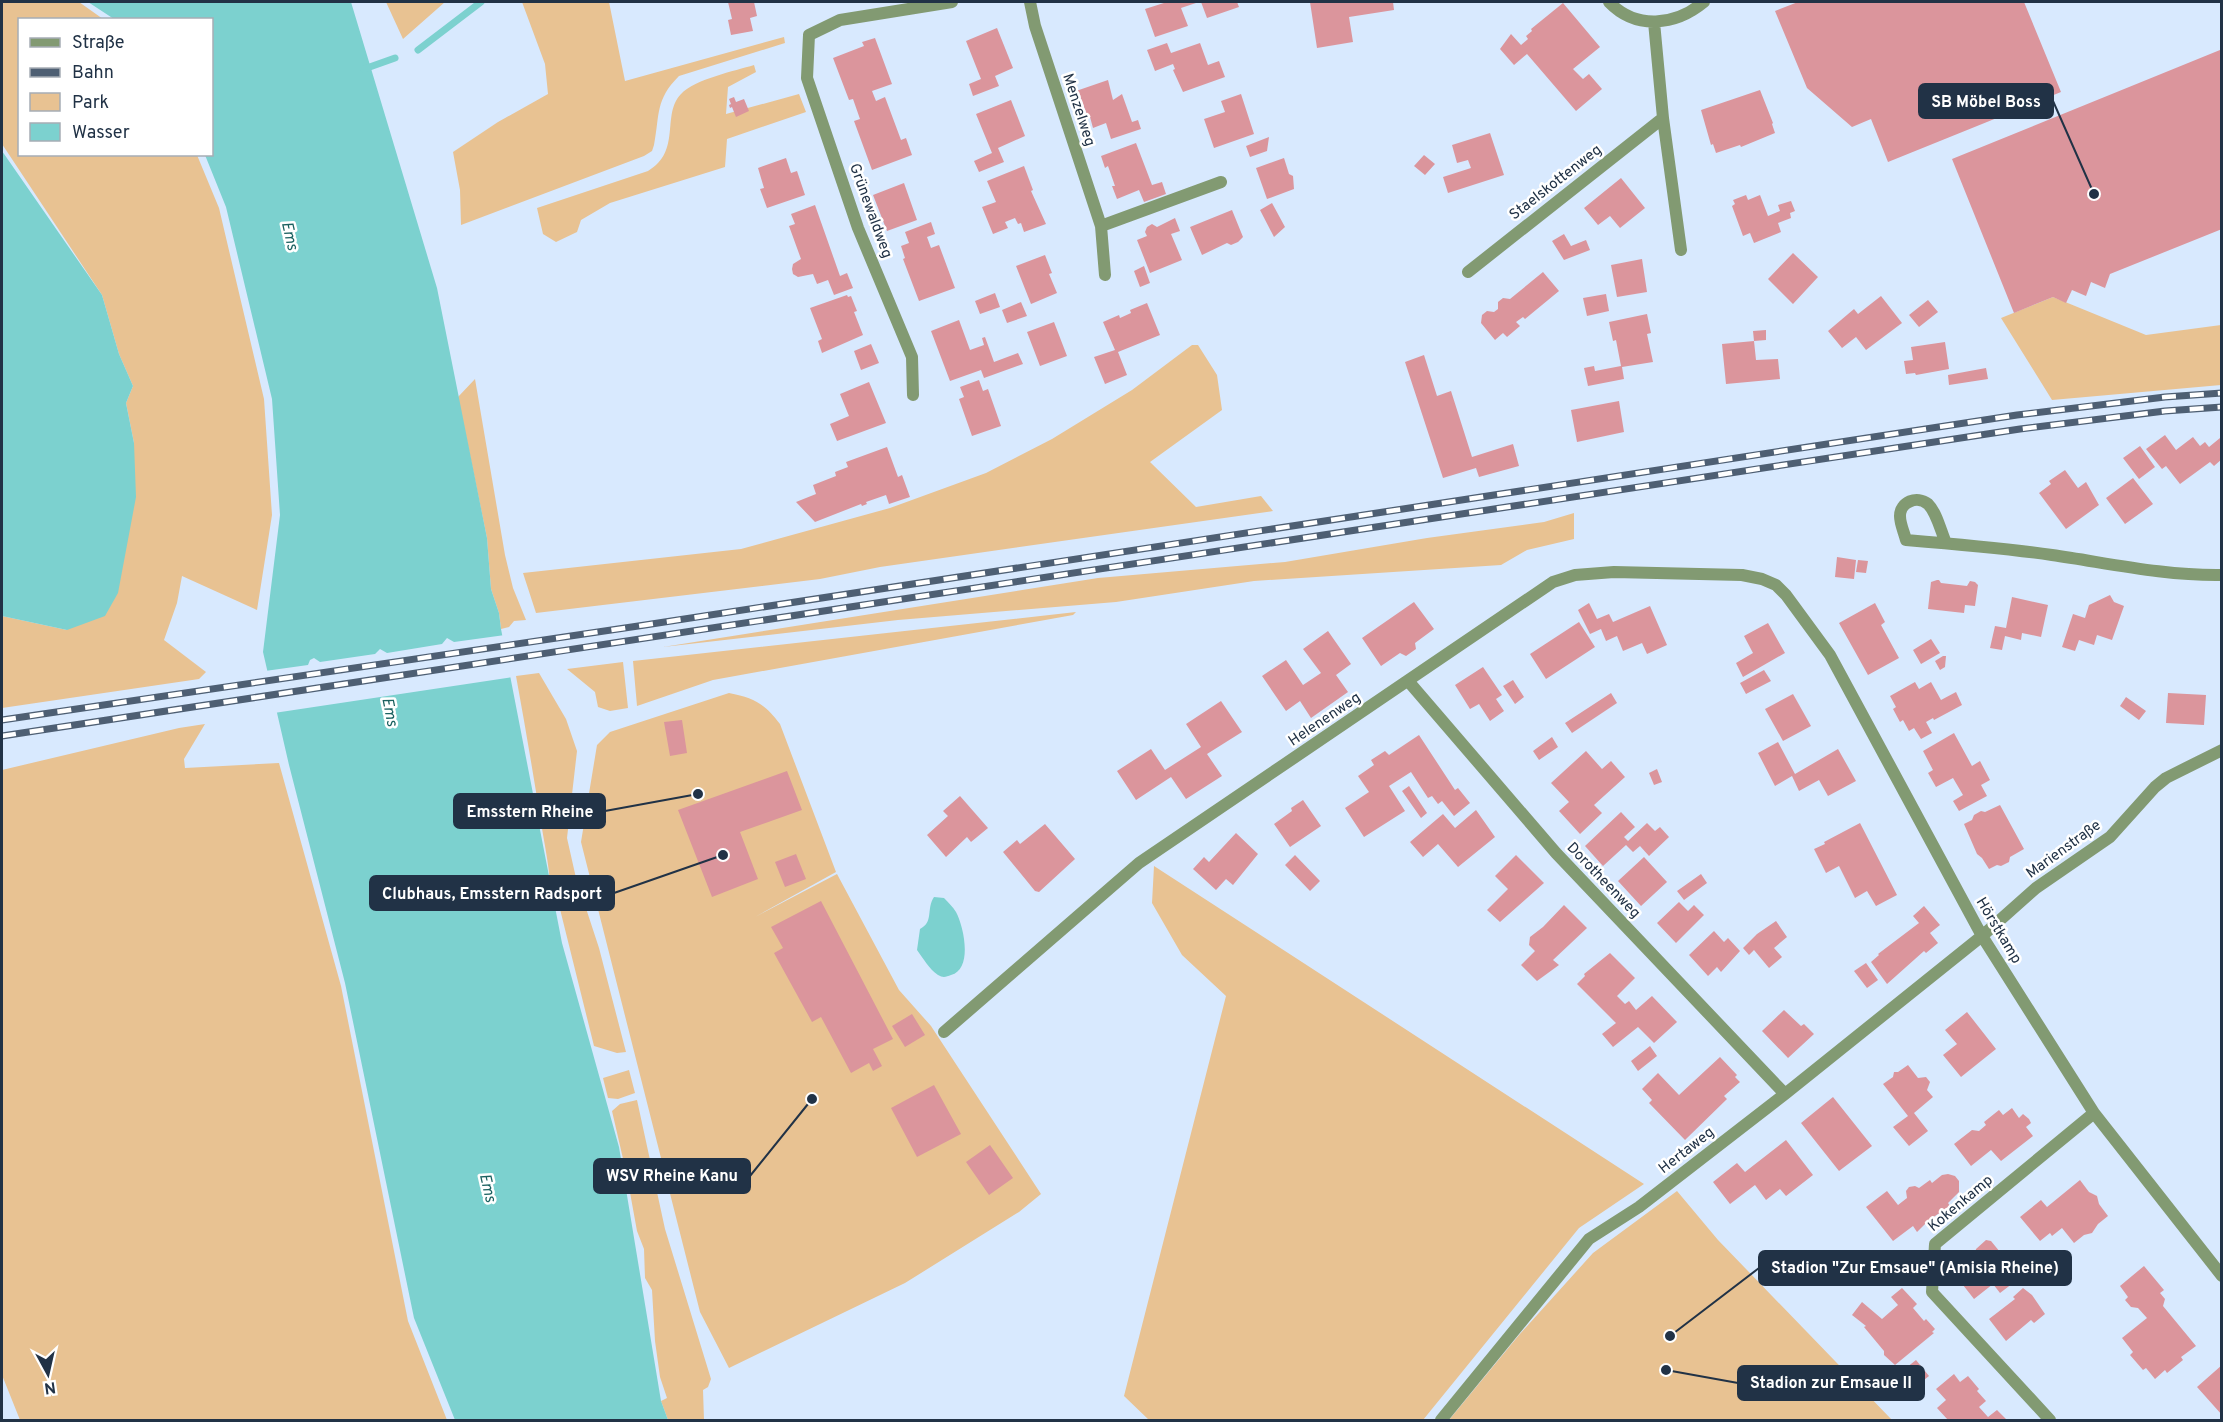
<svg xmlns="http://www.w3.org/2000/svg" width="2223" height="1422" font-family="Overpass,sans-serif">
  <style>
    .green { fill: #e8c292 }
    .water { fill: #7cd1cf }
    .pier { fill: #d8e9fe }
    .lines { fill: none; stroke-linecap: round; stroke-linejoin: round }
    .stream { stroke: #7cd1cf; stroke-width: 7 }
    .building { fill: #db959c }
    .street { stroke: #829a72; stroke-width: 12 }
    .rail-casing { stroke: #4e5f73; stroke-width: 7 }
    .rail { stroke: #fff; stroke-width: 4.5; stroke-dasharray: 14; stroke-linecap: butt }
    .labels { text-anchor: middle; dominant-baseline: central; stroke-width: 5; stroke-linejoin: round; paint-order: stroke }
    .street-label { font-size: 15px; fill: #213246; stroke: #fff }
    .water-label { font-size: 16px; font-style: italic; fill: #1b6160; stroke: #fff }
    .leader { fill: none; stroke: #213246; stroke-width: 2 }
    .callout-dot { fill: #213246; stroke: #fff; stroke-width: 2 }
    .callout { fill: #213246; stroke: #213246; stroke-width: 2 }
    .callout-label { font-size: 16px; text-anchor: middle; font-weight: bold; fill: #fff }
  </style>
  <rect width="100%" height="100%" fill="#d8e9fe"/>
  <path class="green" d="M2,2H79L103,19L20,20V154L197,155L219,208L264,399L272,515L257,610L182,576L177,603L164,640L206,672L199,679L2,708V616L67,630L134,443L126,403L133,386L119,354L102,295L2,144Z
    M386,2H445L403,39Z
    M522,2H609L625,81L784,37L785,43L679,76C655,100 660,114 654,145L652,151L644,156L461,225L460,190L453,152L498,122L548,94L545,64Z
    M754,65L756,72L728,87L726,114L799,94L806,112L727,139L725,167L610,203L581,220L577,232L556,242L543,234L537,208L648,171C682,151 661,115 681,94C695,79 735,71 754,65Z
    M2053,297L2146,335L2221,325V385L2052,400L2001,318Z
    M1192,345H1198L1217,375L1222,410L1150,462L1196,507L1261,496L1273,511L880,567L820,579L536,613L523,573L741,549L890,508L986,473L1052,439L1132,390Z
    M475,379L505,555L513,588L526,620L514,621L509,627L501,629L499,613L491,589L487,538L458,397Z
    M1574,513V539L1527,550L1501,565L1254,581L1116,602L898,620L663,647L1098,578L1285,562L1427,538L1544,522Z
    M1076,612L1073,615L713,680L637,706L633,661Z
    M623,662L628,708L610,711L598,707L595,692L567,669Z
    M539,673L566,719L577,751L567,838L576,878L550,885C549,863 544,843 541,822C533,773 525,725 516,676Z
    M729,693C754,698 764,703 780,724L836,872L755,917L837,874L899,990L931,1026L1041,1194L1019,1212L905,1283L729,1368L700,1312L581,842L597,745L610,732Z
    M205,724L184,759L185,768L279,763L341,986L408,1321L447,1420H20L2,1375V770L179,728Z
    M1154,866L1644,1184L1579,1228L1423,1420H1149L1124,1396L1226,996L1182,955L1152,903Z
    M579,887L599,948L626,1052L617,1053L594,1046L556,893Z
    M629,1070L635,1093L618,1099L608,1098L603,1078Z
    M637,1100L665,1229L711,1379L708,1387L703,1390L704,1420H668L661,1401L667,1398L660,1377L655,1341L652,1290L645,1278L644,1249L637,1231L627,1176L612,1111L620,1104Z
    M1677,1191L1718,1240L1892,1420H1449L1519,1335L1593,1253Z"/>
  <path class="water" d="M88,2H351L437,288L487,538L491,589L499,613L501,629L562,943L619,1147L661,1401L668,1420H455L414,1318L345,983L289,765L263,652L280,515L272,399L226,207L205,155L212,154V20L114,19Z
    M2,151L102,295L119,354L133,386L126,403L134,443L136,497L118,593L105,616L67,630L2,616Z
    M934,897L944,898C948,902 953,907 956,912C964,927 973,969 951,975C946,977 943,978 938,975C929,969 923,958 917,950L920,929C934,922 926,909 934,897Z"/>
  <path class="pier" d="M505,635L513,677L274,713L265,671L308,665L310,660L314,658L320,662L375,654L380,649L387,653L442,644L447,638L454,642Z"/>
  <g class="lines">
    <path class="stream" d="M418,50L481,2
      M364,69L395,58"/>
  </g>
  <path class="building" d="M728,2H754L757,16L750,18L753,31L731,35L728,20L732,19Z
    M1167,2H1199L1181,8L1188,26L1155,37L1145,9Z
    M1201,2H1237L1239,7L1207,18Z
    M1310,2H1393L1394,10L1349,17L1353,42L1317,48Z
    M1798,2H2024L2061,92L1888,162L1871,119L1852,127L1807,88L1775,11Z
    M1563,3L1600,47L1573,69L1583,79L1589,74L1602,89L1576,111L1527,54L1514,65L1500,49L1511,34L1521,45L1528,39L1526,36L1532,31L1531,29Z
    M997,28L1013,68L995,76L999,86L973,96L969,84L981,79L966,41Z
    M875,38L892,84L872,91L876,101L885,97L901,140L906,138L912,155L872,170L854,121L860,119L853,99L849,100L833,58L864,46L862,42Z
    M1167,43L1171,53L1200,43L1208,65L1219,61L1225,77L1183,92L1173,70L1175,69L1173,64L1155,71L1147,50Z
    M2220,50L2222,229L2110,274L2105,288L2091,282L2086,296L2072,290L2066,303L2053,297L2014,313L1952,159Z
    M1108,80L1113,100L1122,94L1132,122L1138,120L1141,129L1111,139L1106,123L1093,128L1090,117L1086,119L1085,116L1087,115L1079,93L1077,94L1076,91Z
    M1760,90L1773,123L1772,124L1775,133L1741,147L1740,145L1716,153L1713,144L1711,145L1701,110Z
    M1241,94L1254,134L1214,148L1204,119L1225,112L1221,101Z
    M734,97L736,102L744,99L749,111L736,117L732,107L730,108L729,105L731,104L729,99Z
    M1011,100L1025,136L998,148L1004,162L979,172L974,161L992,153L976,114Z
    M1490,133L1504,175L1448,193L1443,177L1471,168L1468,160L1457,163L1452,145Z
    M1269,137L1267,151L1250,157L1246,146Z
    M1136,143L1152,185L1162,182L1166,194L1144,202L1139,190L1117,199L1112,186H1115L1108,166L1105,168L1101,156Z
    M1424,155L1435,164L1425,175L1414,166Z
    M786,158L791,173L797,171L805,195L767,208L760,189L764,188L758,168Z
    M1284,158L1289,174L1293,176L1294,189L1267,199L1256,168Z
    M1024,166L1033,190L1031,191L1046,224L1024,232L1021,223L1018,224L1015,218L1005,222L1008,228L993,234L982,207L996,202L987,181Z
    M1621,178L1645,208L1620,228L1610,216L1598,225L1584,208Z
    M904,183L917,220L887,231L873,195Z
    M1746,195L1748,200L1760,195L1768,216L1780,211L1778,205L1791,201L1795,211L1790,213L1791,218L1778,223L1781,232L1754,243L1750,233L1743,236L1732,206L1735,204L1733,200Z
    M1272,203L1285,227L1274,237L1260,210Z
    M815,205L840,276L847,273L853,288L834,295L828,280L817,284L813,274L798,277L793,274L792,269L793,264L801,259L789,226L795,224L791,214Z
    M1232,210L1243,237L1238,242L1231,245L1227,243L1202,255L1190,227Z
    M1175,218L1180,231L1171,234L1182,260L1150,273L1137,240L1147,236L1145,232L1147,227L1152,224L1157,227Z
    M931,222L935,234L927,237L931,248L939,245L955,288L919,301L903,259L905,258L901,246L909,243L905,232Z
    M1564,234L1571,246L1586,240L1590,250L1564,260L1552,241Z
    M1793,253L1818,277L1793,304L1768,279Z
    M1045,255L1052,273L1049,274L1057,293L1031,304L1016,266Z
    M1642,259L1647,292L1617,297L1611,265Z
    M1144,266L1150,283L1140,287L1134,271Z
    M1543,272L1559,291L1525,319L1523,317L1516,322L1520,326L1507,337L1503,333L1495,340L1481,323L1482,315L1487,311L1494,312L1498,309V302L1503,298L1510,299Z
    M995,293L1000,307L980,314L975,301Z
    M1606,294L1609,311L1587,316L1583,298Z
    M847,295L848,297L851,296L857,311L854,312L863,335L822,353L818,341L822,339L810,308Z
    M1881,296L1902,323L1866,350L1856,337L1842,348L1828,331L1854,309L1858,314Z
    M1928,300L1938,312L1919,327L1909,315Z
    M1021,302L1027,316L1007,323L1002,310Z
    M1147,303L1160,335L1118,352L1127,375L1105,384L1094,357L1115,350L1103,322L1119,315L1120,318L1131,313L1130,310Z
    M1647,314L1651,333L1647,334L1653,362L1622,367L1624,379L1588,386L1584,368L1594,366L1595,371L1621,366L1616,340L1613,341L1609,322Z
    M959,320L970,350L984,345L982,338L985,337L994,362L1018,353L1023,364L984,378L981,370L950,381L931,331Z
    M1054,322L1067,356L1040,366L1027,332Z
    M1766,330V340L1754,341L1753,331Z
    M1754,341L1756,360L1778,359L1780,379L1726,384L1722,344Z
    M1945,342L1949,369L1916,375L1915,373L1906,374L1904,361L1913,360L1911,347Z
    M871,344L879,363L861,370L854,351Z
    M1424,355L1437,396L1451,391L1472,457L1513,444L1519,466L1479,477L1476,468L1443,478L1405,362Z
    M1986,368L1988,379L1949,385L1948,375Z
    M979,380L983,391L988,389L1001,426L972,436L959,399L964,397L960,387Z
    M869,382L886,423L837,441L830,424L849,416L840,394Z
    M1619,401L1624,432L1577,442L1571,410Z
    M2165,435L2176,450L2193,437L2200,446L2205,442L2209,447L2220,438L2222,459L2214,466L2210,462L2180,484L2166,466L2162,469L2146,449Z
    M2140,446L2155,467L2139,479L2123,458Z
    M887,447L898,477L902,475L910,497L889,504L886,495L866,502L867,504L862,506L861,504L815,522L796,502L816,494L813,485L836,476L835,472L848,467L846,462Z
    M2065,470L2078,488L2086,482L2099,505L2066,529L2039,493L2051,484L2049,481Z
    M2133,478L2153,504L2125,524L2106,498Z
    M1837,557L1856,560L1854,579L1835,577Z
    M1858,560L1868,561L1866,573L1856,572Z
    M1937,580H1939L1941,583L1967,586L1970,581L1975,582L1978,585L1975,606L1965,605L1964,613L1928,609L1931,582Z
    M2110,595L2114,602L2124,606L2112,640L2097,635L2094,645L2079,640L2075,651L2062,647L2073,614L2085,618L2089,605Z
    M2012,597L2048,605L2041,637L2022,633L2021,640L2005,636L2002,650L1990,648L1995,626L2006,628Z
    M1414,602L1434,629L1415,643L1416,649L1406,656L1400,653L1381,666L1362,638Z
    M1589,603L1597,619L1609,614L1613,622L1650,606L1667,645L1647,654L1642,643L1623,651L1617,636L1606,641L1601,629L1590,634L1578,610Z
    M1875,603L1885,622L1881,625L1899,658L1868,675L1839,623Z
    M1579,622L1595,647L1546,679L1530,654Z
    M1768,623L1785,653L1743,677L1736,663L1753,653L1744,636Z
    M1328,631L1351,664L1336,675L1348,692L1311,718L1300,701L1286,711L1262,676L1286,660L1303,685L1321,673L1303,649Z
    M1931,639L1940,653L1921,664L1913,650Z
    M1943,656H1946L1945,667L1940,670L1935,661Z
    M1483,667L1502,695L1496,699L1504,711L1490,721L1479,704L1470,709L1455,685Z
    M1764,670L1771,681L1746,694L1740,683Z
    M1513,680L1524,697L1515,704L1503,686Z
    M1915,682L1919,689L1931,682L1941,700L1956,692L1962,705L1934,720L1933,718L1926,722L1932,733L1921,739L1914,728L1909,731L1903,720L1900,722L1893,709L1896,707L1890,696Z
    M1611,693L1617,703L1572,733L1565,723Z
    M2168,693L2206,695L2204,725L2166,723Z
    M1793,694L1811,726L1783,741L1765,709Z
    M2126,697L2146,711L2139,720L2120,706Z
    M1221,701L1242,732L1207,754L1222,776L1186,799L1171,777L1136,800L1117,771L1151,749L1165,770L1201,747L1186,724Z
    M682,720L687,753L670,756L664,722Z
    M1954,733L1972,766L1980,761L1990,780L1981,785L1987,796L1959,811L1953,801L1963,795L1953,778L1936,787L1928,773L1933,770L1923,751Z
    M1419,735L1455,790L1458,788L1470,803L1454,816L1442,801L1438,804L1432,796L1428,798L1411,772L1389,786L1405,811L1364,837L1345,808L1369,792L1358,776L1374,765L1371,760L1385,751L1389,755Z
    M1552,737L1558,747L1539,760L1533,751Z
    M1778,742L1795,774L1838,749L1856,781L1828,796L1819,780L1799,791L1792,776L1775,786L1758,753Z
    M1586,751L1602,769L1611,761L1625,777L1594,805L1602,813L1580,834L1559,811L1569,802L1551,783Z
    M1657,769L1662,782L1654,785L1649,773Z
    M787,771L802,810L740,832L758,879L712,897L678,810Z
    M1409,786L1427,813L1421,818L1402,791Z
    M960,796L988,828L971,842L967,837L946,857L927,835L948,816L943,811Z
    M1303,800L1321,826L1290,847L1274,824L1292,811L1291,808Z
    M2000,805L2024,849L2010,857L2009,862L2001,866L1997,865L1989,869L1982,858L1977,854L1964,824L1972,820L1974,815L1981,811L1985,812Z
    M1476,810L1495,837L1458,867L1438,844L1423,857L1410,842L1443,814L1455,828Z
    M1621,812L1635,827L1624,837L1628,841L1647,823L1655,831L1660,827L1669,837L1649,856L1640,846L1633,852L1626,845L1603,866L1585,846Z
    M1860,823L1897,895L1876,906L1867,891L1855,898L1839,866L1826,873L1814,849L1825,844L1824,842Z
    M1045,824L1075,859L1039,892L1035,891L1003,852L1017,840L1020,844Z
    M1236,833L1258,854L1233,885L1226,879L1216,890L1193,869L1204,857L1209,862Z
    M796,854L806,879L785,887L775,862Z
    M1295,855L1320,881L1310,891L1285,865Z
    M1516,855L1544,883L1500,922L1487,910L1508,889L1495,876Z
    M1644,857L1667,882L1641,906L1618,881Z
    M1701,874L1707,883L1684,900L1677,891Z
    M821,901L893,1039L873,1049L882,1066L873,1071L869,1063L851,1073L821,1017L812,1022L774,953L783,948L771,927Z
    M1679,902L1688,911L1694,905L1704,915L1676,943L1657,923Z
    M1564,905L1587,928L1553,960L1559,965L1537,981L1521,965L1535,951L1529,945L1530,937L1543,927Z
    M1924,906L1940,925L1930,933L1938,943L1926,953L1924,951L1887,984L1871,962L1879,955L1878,954L1919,923L1913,916Z
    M1776,921L1787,937L1774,948L1782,957L1769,968L1754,950L1749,955L1743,948L1757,934Z
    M1714,931L1724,942L1728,938L1740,951L1721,972L1717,967L1708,976L1689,955Z
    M1610,953L1635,978L1617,996L1625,1004L1629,1001L1636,1010L1652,996L1677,1022L1654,1043L1638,1027L1613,1047L1602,1034L1616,1023L1577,984L1585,976L1584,974Z
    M1866,963L1878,980L1867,988L1854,971Z
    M1784,1010L1801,1026L1804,1024L1814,1034L1788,1058L1762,1031Z
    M1967,1012L1996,1049L1961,1077L1943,1055L1957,1044L1945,1030Z
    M912,1014L925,1035L905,1047L892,1026Z
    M1650,1046L1657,1056L1638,1071L1631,1061Z
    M1720,1057L1737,1075L1735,1077L1740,1082L1724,1096L1727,1099L1685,1140L1649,1103L1652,1100L1642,1089L1658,1073L1679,1095Z
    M1908,1065L1918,1078L1926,1077L1930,1082L1927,1090L1933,1097L1914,1113L1928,1131L1909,1146L1893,1127L1908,1116L1883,1084L1893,1077L1894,1072H1898Z
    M934,1085L961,1134L917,1157L891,1108Z
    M1833,1097L1872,1146L1839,1171L1801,1123Z
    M2012,1108L2019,1118L2023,1114L2029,1119L2031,1123L2026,1127L2033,1136L2001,1161L1991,1150L1971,1166L1954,1144L1972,1130L1979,1131L1986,1125L1984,1122L1999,1110L2003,1115Z
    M1786,1140L1813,1175L1786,1196L1780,1189L1766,1200L1755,1185L1730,1204L1713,1182L1737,1163L1745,1172Z
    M990,1145L1013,1178L989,1195L966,1162Z
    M1948,1174L1955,1176L1959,1181V1192L1948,1203L1950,1206L1929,1220L1917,1232L1913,1226L1893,1241L1866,1207L1887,1191L1898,1205L1907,1198L1906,1191L1909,1187L1915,1186L1919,1188L1930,1180L1932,1183L1942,1175Z
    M2080,1180L2089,1192L2097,1196L2099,1204L2108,1216L2098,1224L2092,1233L2084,1235L2074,1243L2062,1228L2052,1236L2050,1233L2040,1241L2020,1217L2041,1200L2047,1207Z
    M1986,1240L1991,1241L2000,1252L1995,1256L2004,1268L2013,1260L2025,1274L2000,1293L1993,1284L1974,1299L1963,1285L1967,1282L1956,1269L1975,1254L1976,1249Z
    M2144,1266L2164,1290L2160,1293L2165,1299L2163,1306L2196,1346L2181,1357L2183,1360L2167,1373L2165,1370L2155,1379L2146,1368L2143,1370L2130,1355L2133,1352L2122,1338L2147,1318L2138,1308L2131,1307L2125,1300L2128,1297L2120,1286Z
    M1902,1288L1917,1304L1913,1308L1924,1321L1926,1319L1935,1329L1932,1332L1934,1333L1895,1365L1884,1355V1351L1864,1327L1866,1326L1852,1315L1862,1302L1882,1319L1898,1305L1891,1297Z
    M2023,1288L2032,1295L2045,1314L2034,1323L2031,1320L2006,1341L1989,1319L2015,1299L2013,1297Z
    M1916,1360L1929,1376L1909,1392L1896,1376Z
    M2222,1365V1415L2197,1387Z
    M1954,1374L1960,1382L1968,1376L1979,1389L1977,1391L1986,1401L1979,1407L1988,1417L1997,1410L2007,1420H1948L1937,1408L1946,1400L1936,1389Z"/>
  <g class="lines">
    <path class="street" d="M1030,2L1035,26L1101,226L1105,275
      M1609,2C1636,30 1675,26 1704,2
      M1654,22L1663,118L1681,250
      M1101,226L1221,182
      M1468,272L1663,118
      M913,395L912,357L858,228L807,78L809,35L840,20L952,2
      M1946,543C1941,532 1937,513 1928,504C1917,495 1900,502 1900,516C1900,524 1904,532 1906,540C1955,544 2004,548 2052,555C2108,563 2165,576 2222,575
      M1409,682L1556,853L1785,1094
      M944,1032L1139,863L1553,582L1575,575L1614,572L1742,575L1762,579L1776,585L1786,595L1830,655L1982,936L2094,1113L2222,1276
      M1441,1420L1589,1239L1639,1207L1785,1094L1982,936L2036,888L2110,837L2155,787L2166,778L2222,750
      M2050,1420L1932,1292L1935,1244L2094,1113"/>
    <defs>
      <path id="rail" d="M2,720L645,625L2017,415L2165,397L2222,393
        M2,736L2020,429L2165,411L2222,407"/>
    </defs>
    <use href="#rail" class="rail-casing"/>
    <use href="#rail" class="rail"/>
  </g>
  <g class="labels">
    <g class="street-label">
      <text transform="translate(1078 110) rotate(72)">Menzelweg</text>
      <text transform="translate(1556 183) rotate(-38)">Staelskottenweg</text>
      <text transform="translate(870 211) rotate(70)">Grünewaldweg</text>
      <text transform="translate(1325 720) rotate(-34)">Helenenweg</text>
      <text transform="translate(2064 850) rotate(-36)">Marienstraße</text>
      <text transform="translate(1603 881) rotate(46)">Dorotheenweg</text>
      <text transform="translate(1998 931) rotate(59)">Hörstkamp</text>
      <text transform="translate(1687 1151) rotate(-38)">Hertaweg</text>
      <text transform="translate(1961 1204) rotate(-40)">Kokenkamp</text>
    </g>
    <g class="water-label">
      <text transform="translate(289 236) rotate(77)">Ems</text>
      <text transform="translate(389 712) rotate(79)">Ems</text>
      <text transform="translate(487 1188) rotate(77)">Ems</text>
    </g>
  </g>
  <path class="leader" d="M2094 194L2053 101M698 794L605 811M723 855L614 893M812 1099L750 1176M1670 1336L1759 1268M1666 1370L1738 1383"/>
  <g class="callout-dot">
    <circle cx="2094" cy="194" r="6"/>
    <circle cx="698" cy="794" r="6"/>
    <circle cx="723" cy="855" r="6"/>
    <circle cx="812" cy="1099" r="6"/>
    <circle cx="1670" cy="1336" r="6"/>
    <circle cx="1666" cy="1370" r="6"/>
  </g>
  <g class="callout">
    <rect x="1919" y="84" width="134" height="34" rx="6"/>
    <rect x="454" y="794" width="151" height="34" rx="6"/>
    <rect x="370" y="876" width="244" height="34" rx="6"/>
    <rect x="594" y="1159" width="156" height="34" rx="6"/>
    <rect x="1759" y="1251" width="312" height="34" rx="6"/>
    <rect x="1738" y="1366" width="186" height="34" rx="6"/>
  </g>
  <g class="callout-label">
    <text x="1986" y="107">SB Möbel Boss</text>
    <text x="530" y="817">Emsstern Rheine</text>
    <text x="492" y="899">Clubhaus, Emsstern Radsport</text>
    <text x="672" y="1181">WSV Rheine Kanu</text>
    <text x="1915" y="1273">Stadion "Zur Emsaue" (Amisia Rheine)</text>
    <text x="1831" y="1388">Stadion zur Emsaue II</text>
  </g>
  <rect width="2223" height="1422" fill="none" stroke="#213246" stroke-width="6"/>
  <rect x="18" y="18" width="195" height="138" fill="#ffffff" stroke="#a6adb5" stroke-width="1.5"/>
  <rect x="30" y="38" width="30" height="9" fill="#829a72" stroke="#a6adb5" stroke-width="1.5"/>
  <text x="72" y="48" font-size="18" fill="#213246">Straße</text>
  <rect x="30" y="68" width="30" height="9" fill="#4e5f73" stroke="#a6adb5" stroke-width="1.5"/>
  <text x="72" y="78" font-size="18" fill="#213246">Bahn</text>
  <rect x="30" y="93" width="30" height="18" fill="#e8c292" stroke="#a6adb5" stroke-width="1.5"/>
  <text x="72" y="108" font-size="18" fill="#213246">Park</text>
  <rect x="30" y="123" width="30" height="18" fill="#7cd1cf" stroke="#a6adb5" stroke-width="1.5"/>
  <text x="72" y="138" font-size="18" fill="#213246">Wasser</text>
  <g transform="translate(48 1374) rotate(172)" stroke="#ffffff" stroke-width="4.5" paint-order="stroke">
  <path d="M0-4.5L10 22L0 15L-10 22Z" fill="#213246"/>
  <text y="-9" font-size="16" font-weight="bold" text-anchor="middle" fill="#213246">N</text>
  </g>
</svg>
